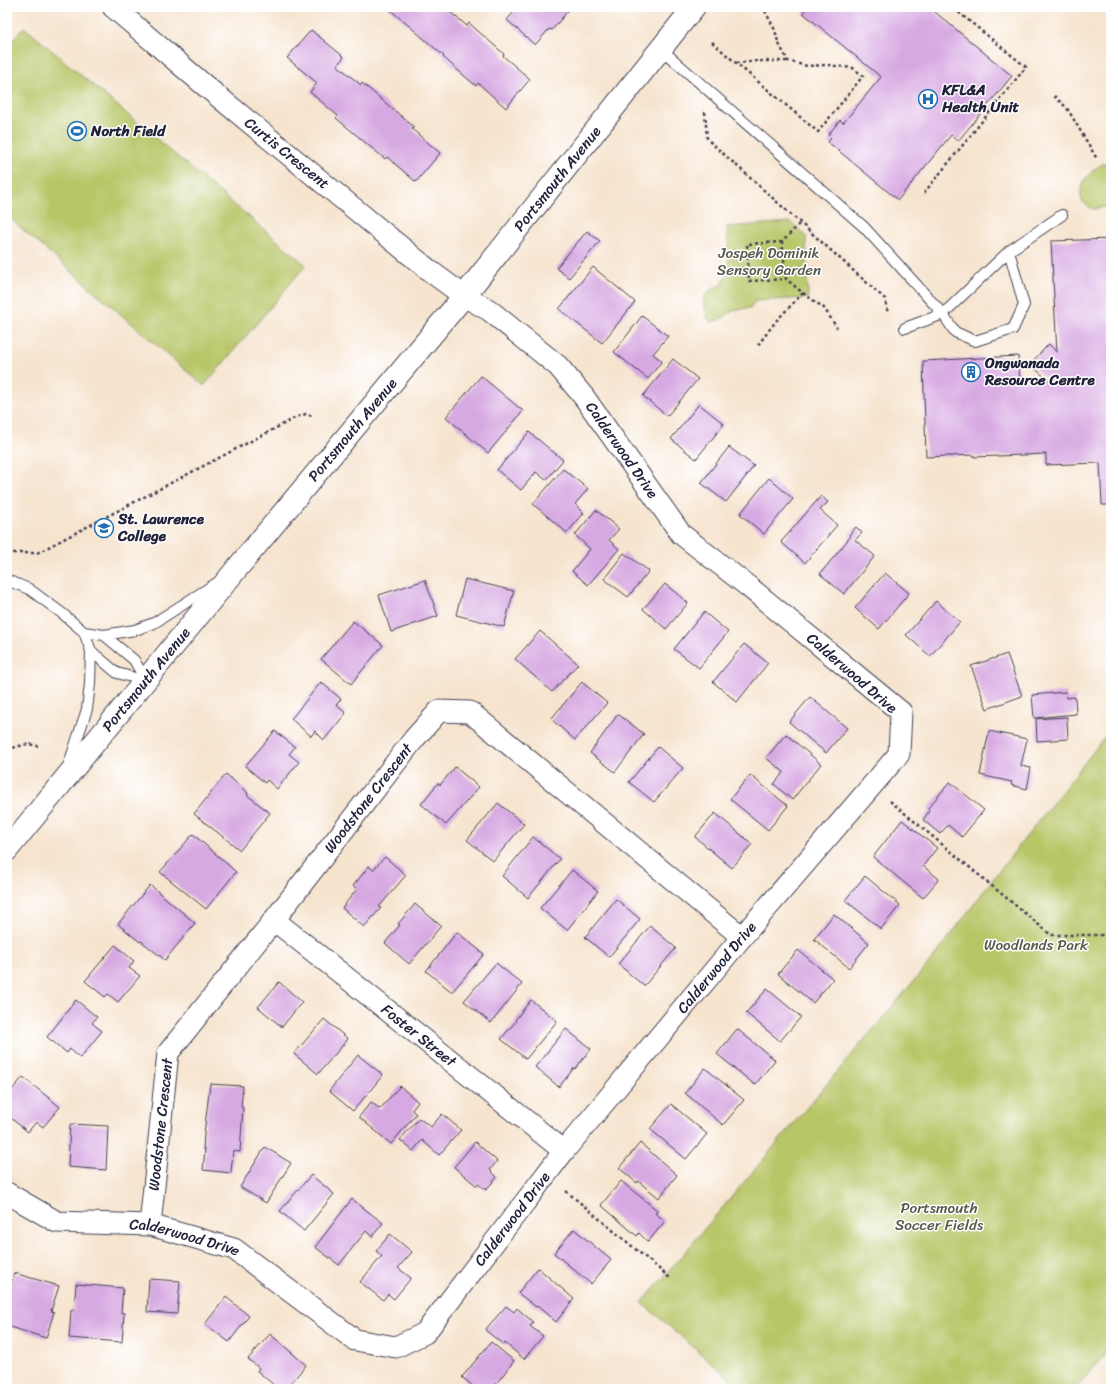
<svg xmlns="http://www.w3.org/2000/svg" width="1118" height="1396" font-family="Sriracha,sans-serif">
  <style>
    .green { fill: #b8c668; stroke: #6d7452 }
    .building { fill: #d7a9e2 }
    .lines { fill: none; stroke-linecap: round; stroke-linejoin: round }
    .lane-casing { stroke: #423f51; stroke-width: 12 }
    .street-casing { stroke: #423f51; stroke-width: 23 }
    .secondary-casing { stroke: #423f51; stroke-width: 24 }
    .path { stroke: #423f51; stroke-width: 2.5; stroke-dasharray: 3 3; stroke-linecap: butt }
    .lane { stroke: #fff; stroke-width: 10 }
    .street { stroke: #fff; stroke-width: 21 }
    .secondary { stroke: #fff; stroke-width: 22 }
    .labels { text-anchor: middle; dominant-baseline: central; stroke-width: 3; stroke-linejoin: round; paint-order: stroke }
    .poi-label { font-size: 15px; font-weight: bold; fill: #22223b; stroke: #fff; text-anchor: start }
    .street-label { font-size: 15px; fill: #22223b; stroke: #fff }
    .park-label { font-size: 15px; fill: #565b4b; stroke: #fff }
  </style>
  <rect width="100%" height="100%" fill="#fff"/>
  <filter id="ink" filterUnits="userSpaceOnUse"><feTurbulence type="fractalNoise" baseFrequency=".025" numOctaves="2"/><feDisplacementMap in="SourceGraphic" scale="8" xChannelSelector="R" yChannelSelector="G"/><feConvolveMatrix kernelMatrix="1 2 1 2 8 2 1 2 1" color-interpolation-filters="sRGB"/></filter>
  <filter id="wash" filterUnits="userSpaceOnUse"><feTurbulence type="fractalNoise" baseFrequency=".012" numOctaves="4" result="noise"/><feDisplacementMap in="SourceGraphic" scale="16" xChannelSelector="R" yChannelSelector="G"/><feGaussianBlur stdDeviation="0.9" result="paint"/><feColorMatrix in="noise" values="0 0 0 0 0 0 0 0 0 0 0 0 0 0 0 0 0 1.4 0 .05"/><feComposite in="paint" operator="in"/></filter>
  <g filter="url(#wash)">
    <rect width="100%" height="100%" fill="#f6e4cf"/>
    <path class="green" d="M24,27L306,265L204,386L7,216V46Z
      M1102,164H1110L1111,206L1093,209L1083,203C1076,186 1087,174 1102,164Z
      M791,222L806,236L808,298L755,301L750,308L734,310L719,320L711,322L706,317C707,312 704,309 704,304C702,291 715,288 724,283V279L729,275L727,227Z
      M1111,729V1349L1075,1389H742L642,1303L935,956L989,884Z"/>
    <g id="blocks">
      <path class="building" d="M387,7H444L467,26L469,23L504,54L503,56L530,79L506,108L478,83L476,86L443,57L444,56Z
        M518,7H571L552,30L549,29L535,45L507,20Z
        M807,7H929L1012,76L958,141L951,135L898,200L828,142L831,138L828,135L840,120L843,123L881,77L803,13Z
        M311,30L344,57L337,65L361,85L362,83L414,127L412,129L440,153L416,182L387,157L385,159L336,118L338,116L310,92L317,83L287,58Z
        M587,231L600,241L569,278L556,268Z
        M1111,239V505H1102L1100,463L1046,465V454L974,457V455L926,457L923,361L1018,356L1020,381L1048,380L1030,364L1049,344L1057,353L1051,241Z
        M593,267L635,302L602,343L559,309Z
        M642,316L668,336L653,354L662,361L648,379L614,352Z
        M673,359L698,379L667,416L643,396Z
        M481,376L523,411L488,453L446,417Z
        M699,404L724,424L696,459L671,439Z
        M529,432L563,460L546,480L536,472L521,490L497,470Z
        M729,447L754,466L726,502L701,483Z
        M563,469L588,489L575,504L584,513L567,533L533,504Z
        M769,478L793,499L764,534L740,514Z
        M821,496L828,502L820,510L837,525L805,563L781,542Z
        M596,510L619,529L609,540L619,549L588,585L572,571L590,549L575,535Z
        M856,527L862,533L855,540L875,556L844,594L820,574L851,536L849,535Z
        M624,553L649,571L628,597L604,579Z
        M885,573L909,593L879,629L855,608Z
        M465,579L514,591L504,627L456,615Z
        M425,580L438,616L391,632L379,595Z
        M665,584L688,603L666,629L643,609Z
        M936,601L960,622L930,656L906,635Z
        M704,612L728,632L699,668L674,649Z
        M353,621L383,645L351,684L321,659Z
        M540,631L578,664L552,692L515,659Z
        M744,644L768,663L737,702L713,682Z
        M1007,654L1022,696L987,709L971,666Z
        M321,682L341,699L336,705L346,713L324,740L315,731L311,736L291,719Z
        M582,682L607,703L575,740L551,719Z
        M1066,692L1067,698L1075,697L1076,714L1034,718L1032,695Z
        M810,697L847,728L826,753L789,722Z
        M618,714L644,734L615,772L590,753Z
        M1067,717L1068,739L1037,741L1036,719Z
        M275,731L295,747L289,754L299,762L277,789L267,780L265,783L245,766Z
        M989,731L1027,739L1021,766L1031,768L1027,789L1011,785L1012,782L980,775Z
        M786,734L821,764L792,800L774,784L784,772L766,758Z
        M658,747L683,768L654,802L629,782Z
        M455,767L479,787L446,825L421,804L438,783L440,785Z
        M226,774L248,793L247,795L270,813L240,850L194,814Z
        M750,775L788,806L768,830L730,799Z
        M950,782L984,810L962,837L948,825L940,834L923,820L929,811L928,808Z
        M498,803L524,824L493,861L467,840Z
        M715,813L752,844L732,868L695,837Z
        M902,820L937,848L923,866L939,879L923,898L873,857Z
        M193,834L236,872L206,909L160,872Z
        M533,837L560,859L528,898L502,876Z
        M385,857L406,875L379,907L381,908L364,927L342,908L357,889L353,886L369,866L373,870Z
        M572,870L598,891L567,930L540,908Z
        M865,876L900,905L881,929L845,900Z
        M150,885L195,923L165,960L141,941L140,942L118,924Z
        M616,899L640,919L609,957L585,937Z
        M415,904L441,926L409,964L385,943L400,925L398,924Z
        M834,914L869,943L849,968L814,939Z
        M650,926L676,948L644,986L618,964Z
        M457,932L484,954L452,992L426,971Z
        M115,945L134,961L129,968L140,976L118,1002L108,994L105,997L85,981Z
        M798,950L833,979L813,1003L778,974Z
        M496,963L522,984L491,1023L464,1001Z
        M279,982L302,1002L282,1027L258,1007Z
        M767,989L801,1017L780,1041L746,1013Z
        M76,1000L97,1017L92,1023L102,1031L80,1058L70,1049L67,1053L47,1037Z
        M531,1000L557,1021L526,1059L501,1039L516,1021L515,1020Z
        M324,1019L348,1039L318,1074L294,1054Z
        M566,1029L591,1049L575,1069L574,1068L559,1087L535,1067Z
        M737,1029L775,1060L755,1085L717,1054Z
        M358,1055L383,1075L353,1111L329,1091Z
        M705,1068L744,1100L723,1125L685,1093Z
        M23,1077L60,1107L43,1127L36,1122L28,1132L7,1115V1103L9,1100L7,1096Z
        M210,1084L243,1086L241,1107L243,1108L240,1152L233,1151L231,1173L203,1170L205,1149H203L204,1134Z
        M400,1086L418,1102L412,1110L416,1114L391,1144L359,1117L371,1102L380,1109Z
        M671,1104L707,1134L686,1159L650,1129Z
        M442,1114L461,1130L439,1155L422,1140L413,1151L400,1140L419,1118L431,1127Z
        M70,1124L108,1126L106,1170L68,1167Z
        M475,1142L497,1161L490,1170L497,1177L486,1190L478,1184L477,1186L454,1167Z
        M640,1143L677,1175L659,1198L638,1181L637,1183L619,1168Z
        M265,1147L291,1163L266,1203L240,1187Z
        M311,1175L334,1194L304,1231L280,1211Z
        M621,1181L658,1211L655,1213L665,1221L648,1242L639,1233L637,1236L601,1205Z
        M352,1199L383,1223L372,1237L366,1231L339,1265L315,1247Z
        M574,1229L611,1260L591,1284L554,1253Z
        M390,1234L412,1252L398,1268L411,1278L394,1299L388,1294L383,1300L360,1282L382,1256L376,1251Z
        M538,1268L574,1299L556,1322L537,1306L536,1307L518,1293Z
        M14,1273L59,1286L51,1311L54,1312L46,1338L7,1326V1297Z
        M149,1279L180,1281L177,1314L147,1312Z
        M76,1284L123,1288L121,1313H124L122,1342L69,1338L71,1310H74Z
        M226,1297L249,1316L229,1342L205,1324Z
        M506,1306L514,1312L517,1308L533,1322L530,1326L543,1336L524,1359L505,1343L504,1345L485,1330Z
        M270,1334L306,1365L286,1389H279L257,1371L259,1368L248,1359Z
        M491,1342L514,1361L492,1389H476L462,1377Z"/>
    </g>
  </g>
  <g filter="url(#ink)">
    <use href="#blocks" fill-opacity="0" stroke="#423f51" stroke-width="1"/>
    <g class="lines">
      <defs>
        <path id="lane" d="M661,49L864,227L943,314L955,332L975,341L1013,329L1024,305L1009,251
          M905,328L943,314L1009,251L1062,215
          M7,580L29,589L63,614L84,632L91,651L117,673L146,681
          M84,632L104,635L135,630L154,623L215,584
          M104,635L134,660L146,681
          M69,764L87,709L90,684L91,651"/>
        <g id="street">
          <path id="s1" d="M274,920L564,1151"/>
          <path id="s2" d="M7,1193L57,1222L150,1225L234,1249L355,1340L396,1347L425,1333L564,1151L742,937L899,754L901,712L749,587L681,534L584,397L558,366L489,310L464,296L430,271L203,84L113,7"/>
          <path id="s3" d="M150,1225L168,1053L274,920L414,739L439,711L470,712L742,937"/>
        </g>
        <g id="secondary">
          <path id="s4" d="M7,850L234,572L464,296L694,7"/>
        </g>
      </defs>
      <use href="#lane" class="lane-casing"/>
      <use href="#street" class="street-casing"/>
      <use href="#secondary" class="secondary-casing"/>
      <path class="path" d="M712,42L736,63L818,132L863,76L853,68L827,65L807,66L788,61L778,42L775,30L763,7
        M736,63L758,61H788
        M1054,96L1067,108L1097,159
        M705,112L707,139L885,299L888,314
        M924,193L1026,67L952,7
        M782,242L747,244L749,281L786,279
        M803,293L824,308L837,328
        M758,345L776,321L803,293L786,279L782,242L800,223
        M7,553H37L297,417L306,414L312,416
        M7,749L28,744L38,746
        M890,801L1051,935H1111
        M566,1191L670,1278"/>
      <use href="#lane" class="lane"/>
      <use href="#street" class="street"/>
      <use href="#secondary" class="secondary"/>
    </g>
  </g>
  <defs>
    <symbol id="hospital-ring" viewBox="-11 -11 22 22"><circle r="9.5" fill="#fff" stroke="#1f6fb2" stroke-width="1.5"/><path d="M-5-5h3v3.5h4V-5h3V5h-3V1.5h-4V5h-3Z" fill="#1f6fb2"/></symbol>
    <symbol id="stadium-ring" viewBox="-11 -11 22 22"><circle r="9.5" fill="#fff" stroke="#1f6fb2" stroke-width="1.5"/><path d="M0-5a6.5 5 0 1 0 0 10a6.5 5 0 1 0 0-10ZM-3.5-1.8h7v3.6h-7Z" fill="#1f6fb2"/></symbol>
    <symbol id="building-ring" viewBox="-11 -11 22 22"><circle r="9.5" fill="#fff" stroke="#1f6fb2" stroke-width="1.5"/><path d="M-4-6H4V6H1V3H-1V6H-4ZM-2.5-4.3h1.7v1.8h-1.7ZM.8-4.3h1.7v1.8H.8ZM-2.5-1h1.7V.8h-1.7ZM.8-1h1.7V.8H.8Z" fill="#1f6fb2"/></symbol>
    <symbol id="university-ring" viewBox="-11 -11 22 22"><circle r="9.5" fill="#fff" stroke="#1f6fb2" stroke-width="1.5"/><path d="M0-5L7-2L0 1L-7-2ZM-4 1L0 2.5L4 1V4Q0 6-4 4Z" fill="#1f6fb2"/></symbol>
  </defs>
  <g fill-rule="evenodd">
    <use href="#hospital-ring" x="917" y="88" width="22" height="22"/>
    <use href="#stadium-ring" x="66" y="120" width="22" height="22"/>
    <use href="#building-ring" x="960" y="361" width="22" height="22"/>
    <use href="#university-ring" x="93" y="517" width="22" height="22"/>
  </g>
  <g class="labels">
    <g class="poi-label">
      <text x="942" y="90">KFL&amp;A<tspan x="942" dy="17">Health Unit</tspan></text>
      <text x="91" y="131">North Field</text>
      <text x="985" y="363">Ongwanada<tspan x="985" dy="17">Resource Centre</tspan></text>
      <text x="118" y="519">St. Lawrence<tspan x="118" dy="17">College</tspan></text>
    </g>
    <g class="street-label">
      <text transform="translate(287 153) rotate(39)">Curtis Crescent</text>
      <text stroke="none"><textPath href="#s4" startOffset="868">Portsmouth Avenue</textPath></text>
      <text stroke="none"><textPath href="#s4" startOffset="544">Portsmouth Avenue</textPath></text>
      <text transform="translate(622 450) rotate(55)">Calderwood Drive</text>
      <text transform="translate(852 673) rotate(41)">Calderwood Drive</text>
      <text stroke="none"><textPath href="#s4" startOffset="220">Portsmouth Avenue</textPath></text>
      <text stroke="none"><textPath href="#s3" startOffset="497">Woodstone Crescent</textPath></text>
      <text stroke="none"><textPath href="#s2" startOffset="931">Calderwood Drive</textPath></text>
      <text stroke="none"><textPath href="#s1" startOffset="185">Foster Street</textPath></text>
      <text stroke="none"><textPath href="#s3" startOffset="101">Woodstone Crescent</textPath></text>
      <text stroke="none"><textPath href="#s2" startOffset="607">Calderwood Drive</textPath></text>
      <text stroke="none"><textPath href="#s2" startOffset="187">Calderwood Drive</textPath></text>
    </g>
    <g class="park-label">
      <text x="769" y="253">Jospeh Dominik<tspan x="769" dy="17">Sensory Garden</tspan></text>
      <text x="1036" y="945">Woodlands Park</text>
      <text x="939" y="1208">Portsmouth<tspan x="939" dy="17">Soccer Fields</tspan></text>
    </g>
  </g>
  <rect width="1118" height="1396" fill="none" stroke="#fff" stroke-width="24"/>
</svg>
